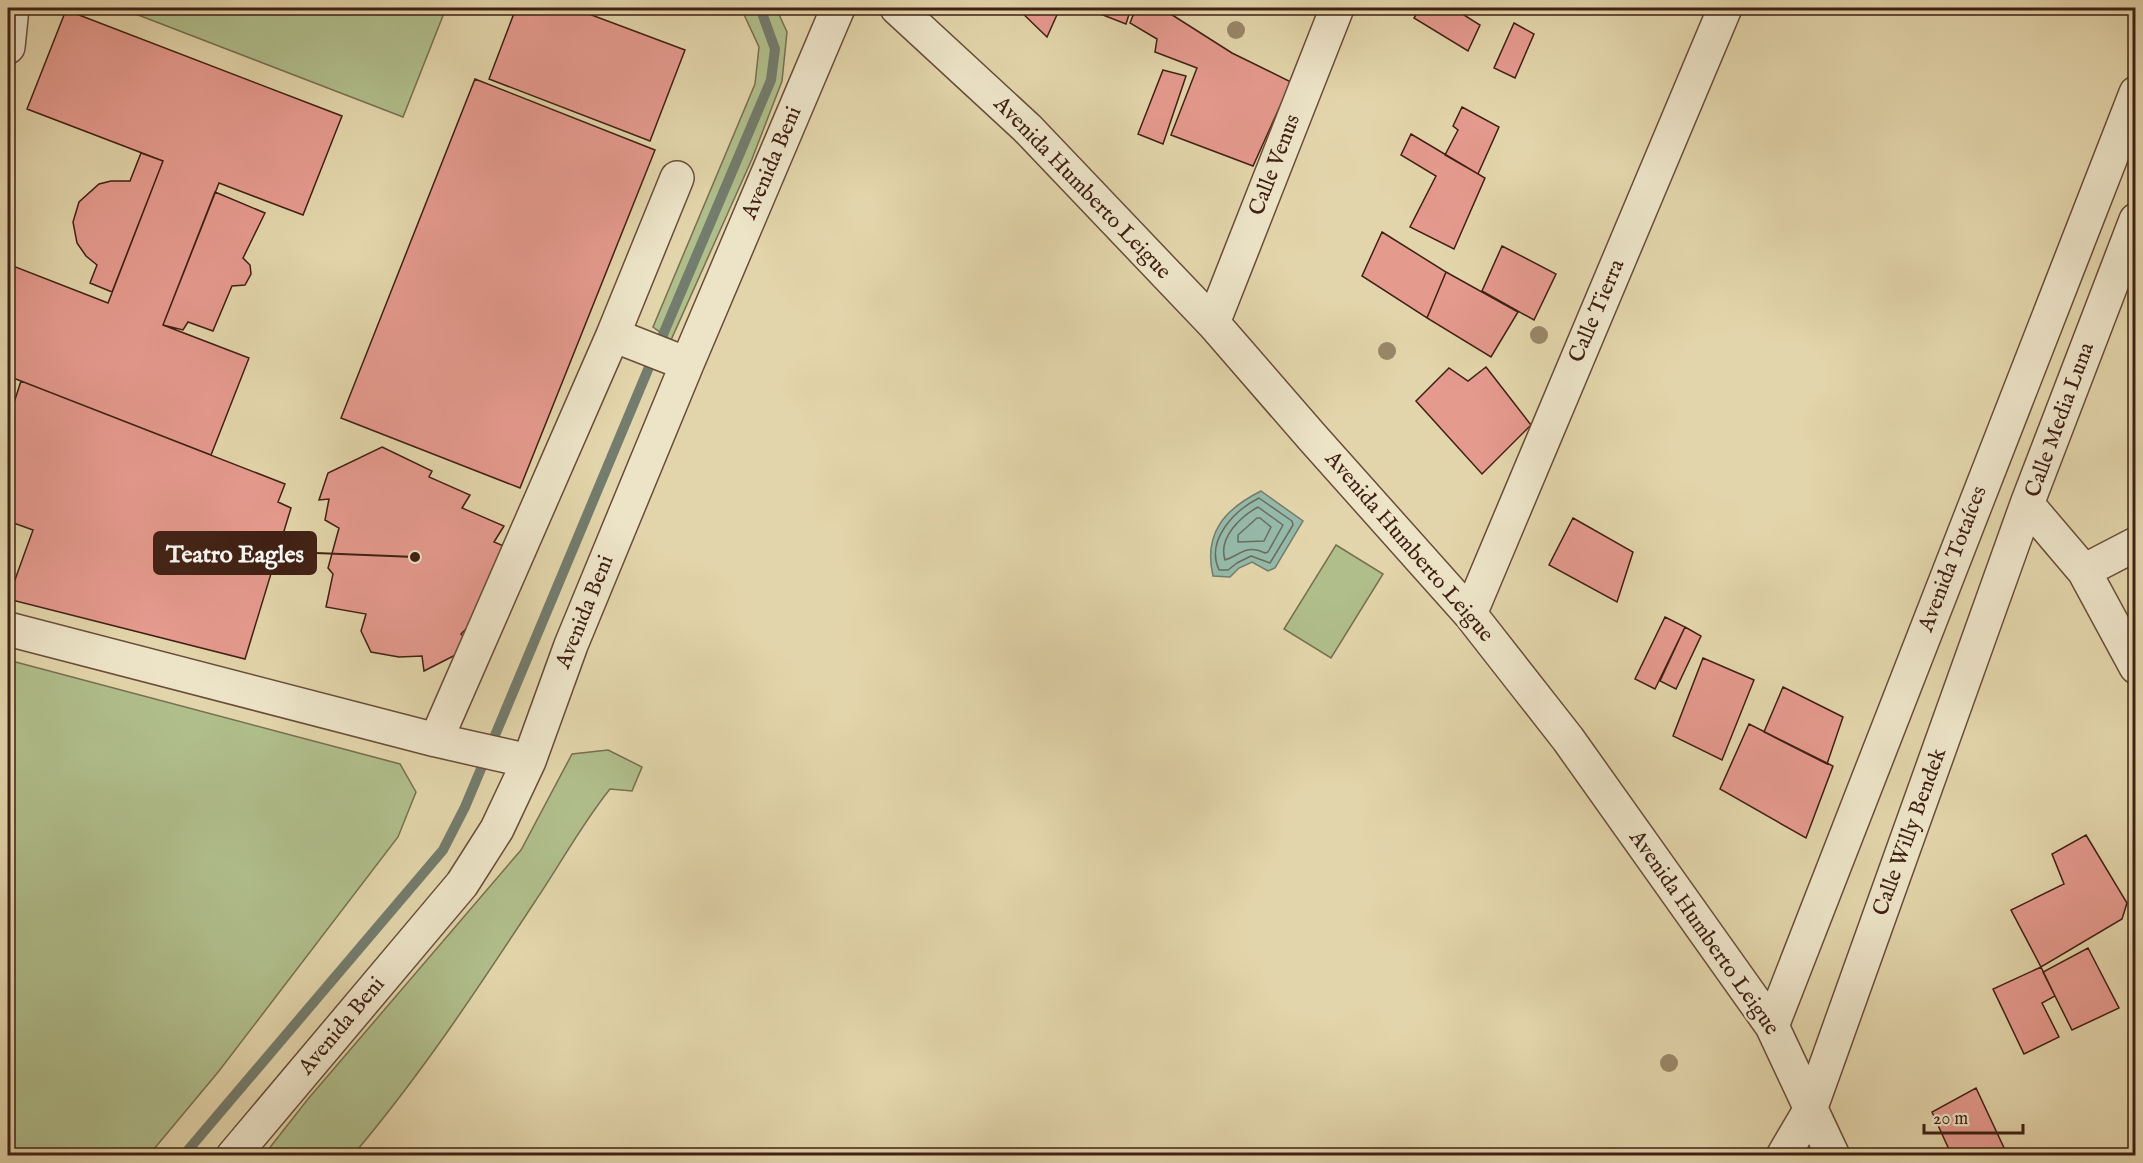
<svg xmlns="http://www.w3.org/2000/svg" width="2143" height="1163" font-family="'IM FELL English',serif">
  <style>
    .green { fill: #b0be8c; stroke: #786f50; stroke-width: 1.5 }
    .water { fill: #95b9a9; stroke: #737c6d; stroke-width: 1.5 }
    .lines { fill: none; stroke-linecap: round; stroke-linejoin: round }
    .shore { stroke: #6a6c5e; stroke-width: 1.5 }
    .stream { stroke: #737c6d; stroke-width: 10 }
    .building { fill: #e59a8e; stroke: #402014; stroke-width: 1.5 }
    .minor-casing { stroke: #694d3a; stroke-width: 36 }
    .minor { stroke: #ede4c8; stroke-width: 33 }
    .tree { fill: #998768 }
    .labels { text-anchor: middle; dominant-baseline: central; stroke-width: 5; stroke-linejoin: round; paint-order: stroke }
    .street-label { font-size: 22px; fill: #402014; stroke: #ede4c8 }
    .leader { fill: none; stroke: #402014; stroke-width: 2 }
    .callout-dot { fill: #402014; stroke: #ede4c8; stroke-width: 2 }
    .callout { fill: #402014; stroke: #402014; stroke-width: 2 }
    .callout-label { font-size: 24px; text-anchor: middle; font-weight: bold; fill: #fff }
  </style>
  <rect width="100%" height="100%" fill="#e3d5ab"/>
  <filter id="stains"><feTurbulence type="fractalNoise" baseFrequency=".00333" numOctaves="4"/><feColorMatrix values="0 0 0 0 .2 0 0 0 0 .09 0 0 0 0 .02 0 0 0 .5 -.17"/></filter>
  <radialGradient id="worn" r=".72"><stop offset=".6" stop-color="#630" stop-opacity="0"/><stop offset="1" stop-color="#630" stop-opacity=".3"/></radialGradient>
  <path class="green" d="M120,8H446L403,117Z
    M741,8H776L787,32L782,81L752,159L671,340L653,327L755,84L759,47Z
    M1336,545L1383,574L1331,658L1284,629Z
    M8,660L400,764L416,792L398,837L219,1071L149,1155H8Z
    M608,750L642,767L632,791L610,789C581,825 560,865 534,903C477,990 420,1076 353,1155H264L308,1099L521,850L572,754Z"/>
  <path class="water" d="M1261,491L1303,521L1275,568L1268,571L1252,562L1239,568L1230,577L1213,576C1203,533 1225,509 1261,491Z"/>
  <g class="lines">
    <path class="shore" d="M1259,498L1292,521L1293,525L1270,563L1251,556L1237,563L1228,570H1219C1205,540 1235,510 1259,498Z
      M1258,507L1283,525L1268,552L1265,553C1245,544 1241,555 1225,560C1218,538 1240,517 1258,507Z
      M1257,518H1260L1271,527L1264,541L1238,542V535Z"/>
    <path class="stream" d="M659,344L771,80L775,49L762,13L758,8
      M183,1156L443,850L465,807L652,360"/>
  </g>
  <path class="building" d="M516,8H573L685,50L650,141L489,79Z
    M1017,8H1060L1047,37Z
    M1085,8H1131L1126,24Z
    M1136,8H1158L1166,11L1232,53L1291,82L1253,166L1171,135L1197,68L1155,52L1157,39L1130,23Z
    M1420,8H1453L1480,25L1468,51L1414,18Z
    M66,10L342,116L303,215L219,183L163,325L249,358L211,455L8,376V264L108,303L163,161L27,109Z
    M1514,23L1534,34L1515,78L1494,68Z
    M1163,70L1186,76L1163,144L1138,134Z
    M475,79L655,150L520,488L341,418Z
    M1462,107L1499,127L1478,174L1445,155L1458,130L1453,126Z
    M1411,134L1485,178L1454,249L1410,227L1436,176L1401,155Z
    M141,153L163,161L112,292L90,283L97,265L86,256L77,243L73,222L79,202L99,184L111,181H130Z
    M215,192L265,213L243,258L250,265L251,274L245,285L232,286L213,331L188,322L183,330L163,325Z
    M1382,232L1446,272L1427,318L1362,276Z
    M1502,246L1556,274L1534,320L1482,291Z
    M1446,272L1518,312L1491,357L1427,318Z
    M1486,367L1531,425L1482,474L1416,401L1449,368L1468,381Z
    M21,381L285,484L278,502L291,508L245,659L8,599L33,530L8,521V421Z
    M382,447L432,471L429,477L470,495L462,508L504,526L494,542L506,547L485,610L461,634L473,646L424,671L422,656L399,657L371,652L361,631L366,614L326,607L333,574L328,568L339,528L325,520L329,499L319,500L328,473Z
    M1573,518L1633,552L1617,602L1549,565Z
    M1665,617L1685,627L1655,689L1635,679Z
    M1685,627L1701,636L1676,689L1660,681Z
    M1703,658L1754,680L1722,760L1673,736Z
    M1783,687L1843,717L1827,764L1764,732Z
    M1749,724L1833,766L1806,838L1720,789Z
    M2086,835L2127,903L2122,919L2041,967L2011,910L2064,884L2052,854Z
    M2088,948L2119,1008L2072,1030L2043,972Z
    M2041,967L2055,996L2042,1003L2059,1037L2024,1054L1993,989Z
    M1976,1088L2005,1150L1995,1156H1952L1932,1112Z"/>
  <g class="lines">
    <defs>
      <path id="minor" d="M897,8L1027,128L1213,323L1312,437L1470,614L1568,739L1772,1026L1833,1156
        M8,47L12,8
        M2136,220L2027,504L2084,571L2136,667
        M1213,323L1337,8
        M613,335L687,364
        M2084,571L2136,544
        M1470,614L1725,8
        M8,629L436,740L529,761
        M436,740L613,335L677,178
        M1772,1026L2136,93
        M233,1156L462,884L497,829L529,761L571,645L687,364L838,8
        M1783,1156L1810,1110L2027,504"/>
    </defs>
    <use href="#minor" class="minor-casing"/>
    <use href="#minor" class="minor"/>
  </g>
  <g class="tree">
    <circle cx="1236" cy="30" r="9"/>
    <circle cx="1539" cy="335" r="9"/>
    <circle cx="1387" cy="351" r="9"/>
    <circle cx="1669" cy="1063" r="9"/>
  </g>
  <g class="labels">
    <g class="street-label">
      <text transform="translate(772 163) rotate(-67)">Avenida Beni</text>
      <text transform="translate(1275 165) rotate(-69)">Calle Venus</text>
      <text transform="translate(1082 188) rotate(46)">Avenida Humberto Leigue</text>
      <text transform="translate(1597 311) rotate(-67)">Calle Tierra</text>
      <text transform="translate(2060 420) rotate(-70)">Calle Media Luna</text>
      <text transform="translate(1409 547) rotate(49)">Avenida Humberto Leigue</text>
      <text transform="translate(1953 559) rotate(-69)">Avenida Totaíces</text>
      <text transform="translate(585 612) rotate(-68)">Avenida Beni</text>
      <text transform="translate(1910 832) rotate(-70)">Calle Willy Bendek</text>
      <text transform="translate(1704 933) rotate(55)">Avenida Humberto Leigue</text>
      <text transform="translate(342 1026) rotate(-50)">Avenida Beni</text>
    </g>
  </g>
  <path class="leader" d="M415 557L316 553"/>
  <circle class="callout-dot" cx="415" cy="557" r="6"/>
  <rect class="callout" x="154" y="532" width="162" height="42" rx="6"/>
  <g class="callout-label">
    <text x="235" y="562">Teatro Eagles</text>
  </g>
  <rect width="2143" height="1163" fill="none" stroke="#e3d5ab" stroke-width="30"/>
  <rect x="9" y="9" width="2125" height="1145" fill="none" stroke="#402014" stroke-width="3"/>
  <rect x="15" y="15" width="2113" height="1133" fill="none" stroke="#402014" stroke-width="1.5"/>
  <path d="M1924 1124v9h99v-9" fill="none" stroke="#402014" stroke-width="3"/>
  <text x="1933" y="1124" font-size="18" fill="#402014" stroke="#ede4c8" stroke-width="4.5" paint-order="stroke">20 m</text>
  <rect width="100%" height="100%" filter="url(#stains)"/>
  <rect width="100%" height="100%" fill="url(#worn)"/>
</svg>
